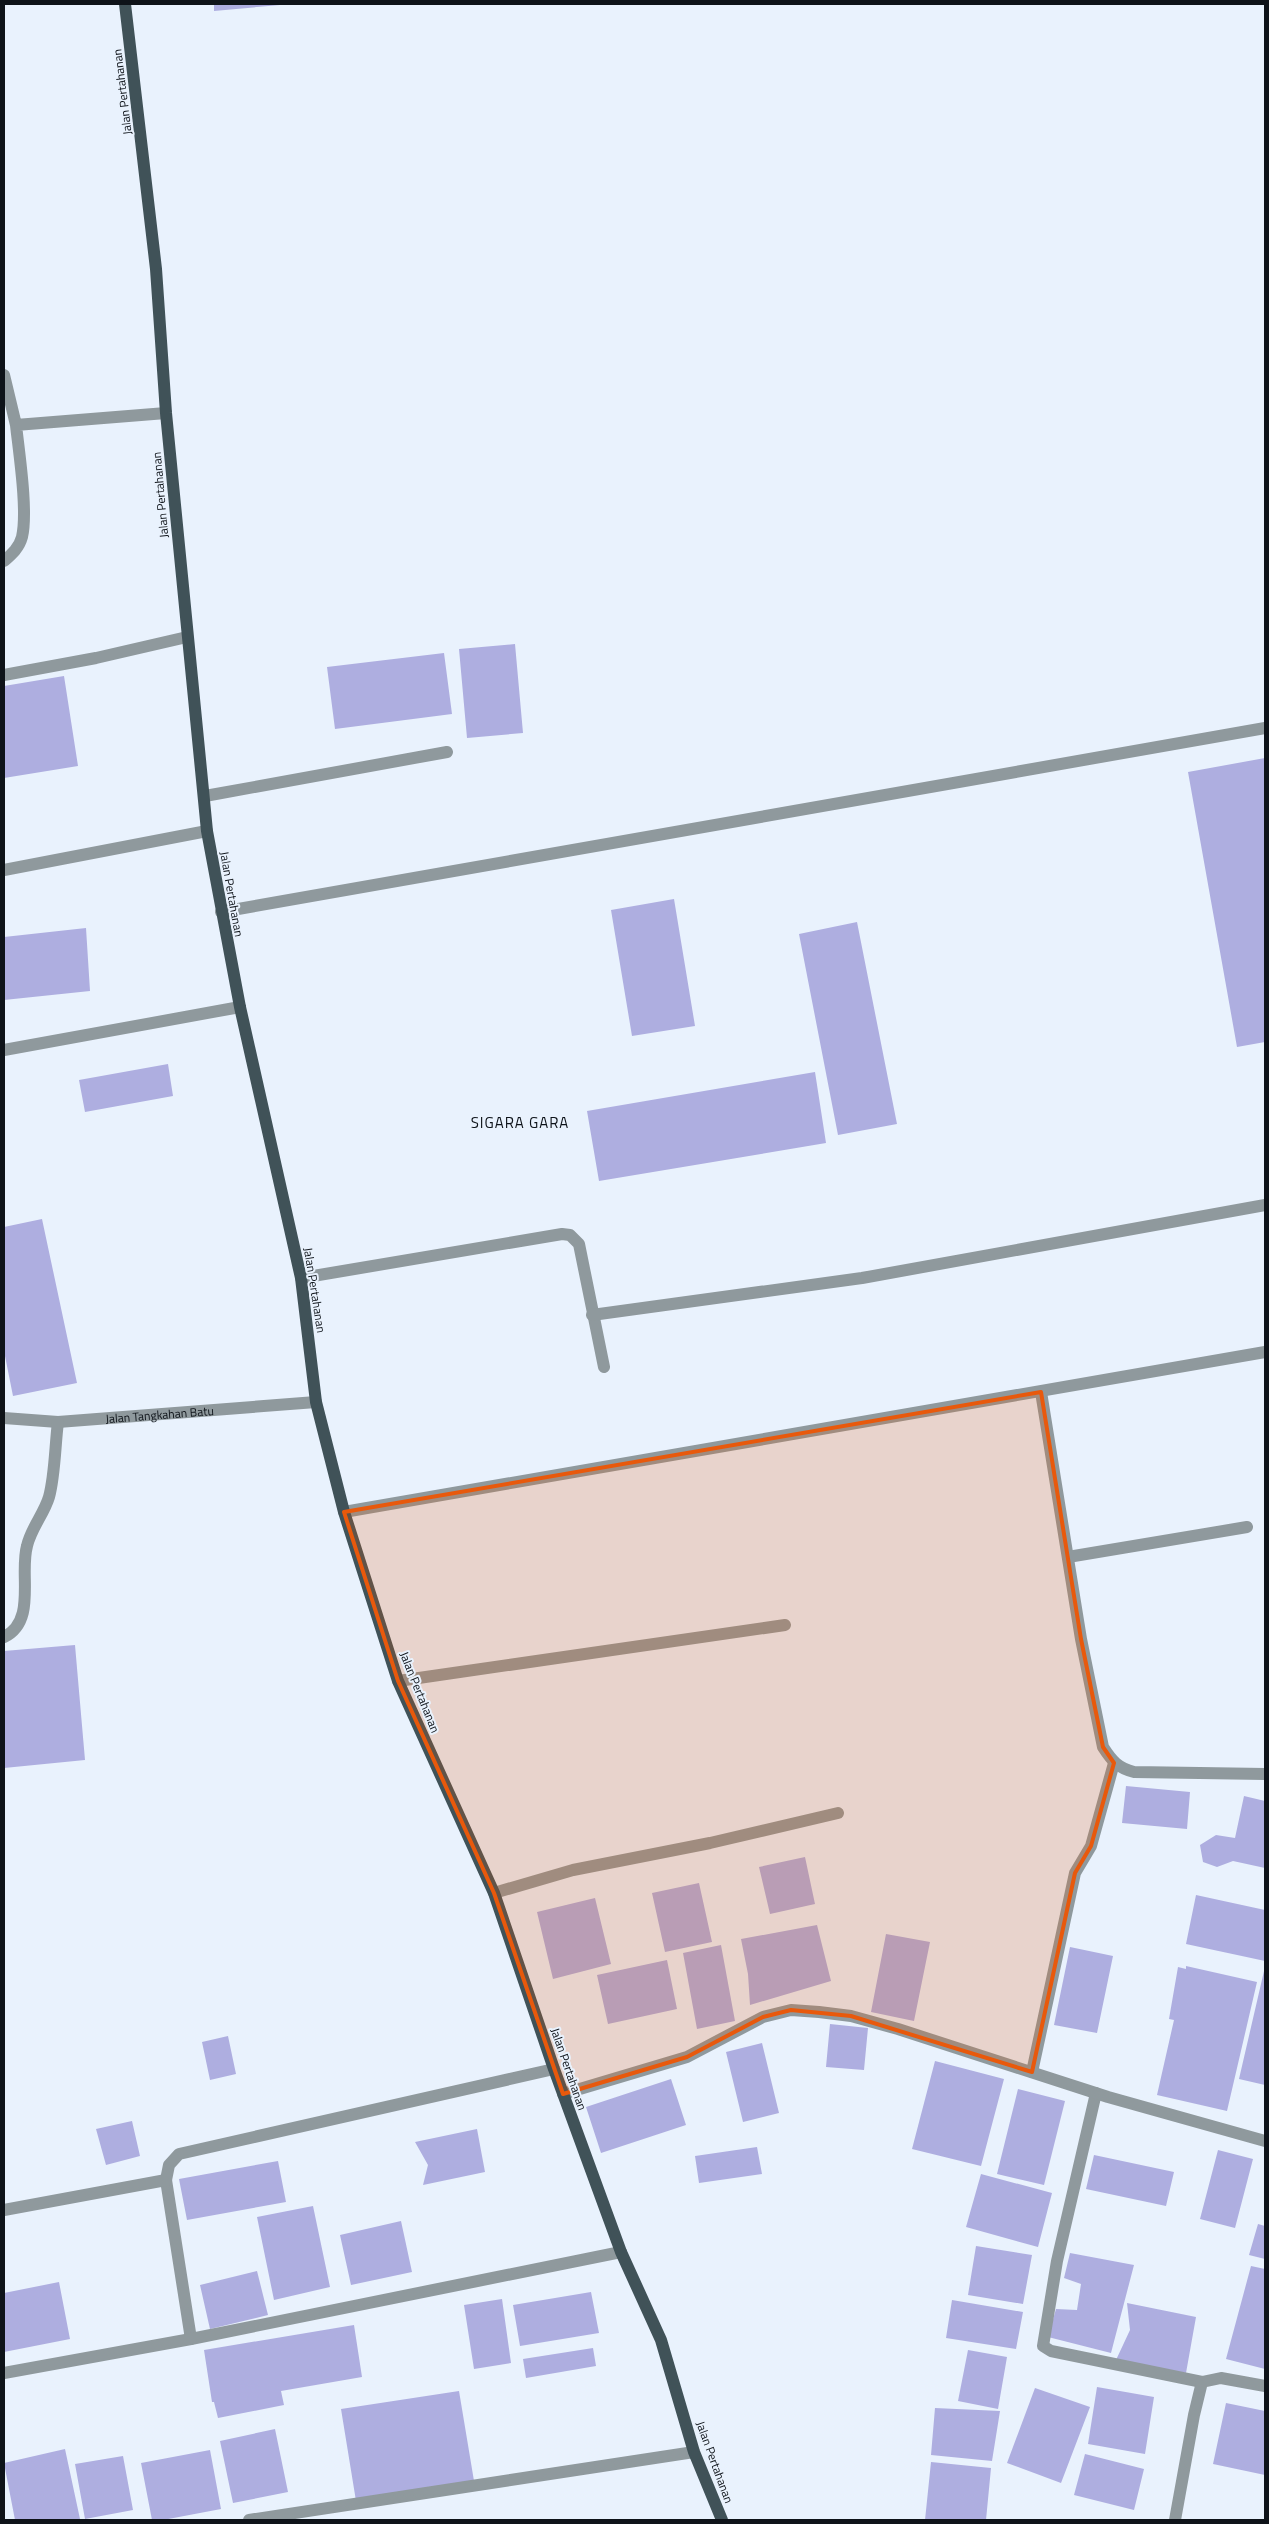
<svg xmlns="http://www.w3.org/2000/svg" width="1269" height="2524" font-family="'Titillium Web',sans-serif">
  <style>
    .building { fill: #aeaee0 }
    .lines { fill: none; stroke-linecap: round; stroke-linejoin: round }
    .service { stroke: #8f999d; stroke-width: 12 }
    .minor { stroke: #8f999d; stroke-width: 12 }
    .primary { stroke: #405258; stroke-width: 12 }
    .marked { fill: #e8590c; fill-opacity: 0.2; stroke: #e8590c; stroke-width: 4; stroke-linejoin: round }
    .labels { text-anchor: middle; dominant-baseline: central; stroke-width: 4; stroke-linejoin: round; paint-order: stroke }
    .street-label { font-size: 12px; fill: #0e1319; stroke: #e9f2fd }
    .quarter-label { font-size: 15px; letter-spacing: 1px; fill: #0e1319; stroke: #e9f2fd }
  </style>
  <rect width="100%" height="100%" fill="#e9f2fd"/>
  <path class="building" d="M214,4H280V5L214,11Z
    M515,644L523,733L467,738L459,649Z
    M444,653L452,714L335,729L327,667Z
    M64,676L78,766L4,778V686Z
    M1265,758V1042L1237,1047L1188,772Z
    M674,899L695,1026L632,1036L611,910Z
    M857,922L897,1124L838,1135L799,934Z
    M86,928L90,991L4,1000V937Z
    M168,1064L173,1096L85,1112L79,1080Z
    M815,1072L826,1143L599,1181L587,1111Z
    M42,1219L77,1383L13,1396L4,1351V1227Z
    M75,1645L85,1760L4,1768V1651Z
    M1126,1786L1190,1792L1187,1829L1122,1823Z
    M1244,1796L1265,1801V1868L1233,1861L1217,1867L1203,1862L1200,1845L1216,1835L1235,1838Z
    M805,1857L815,1904L770,1914L759,1867Z
    M699,1883L712,1942L665,1952L652,1893Z
    M1196,1895L1265,1910V1961L1186,1944Z
    M595,1898L611,1964L553,1979L537,1912Z
    M817,1925L831,1981L750,2005L748,1974L741,1939Z
    M886,1934L930,1942L914,2021L871,2012Z
    M721,1945L735,2021L697,2029L683,1953Z
    M1070,1947L1113,1956L1097,2033L1054,2025Z
    M667,1960L677,2009L608,2024L597,1975Z
    M1186,1966L1257,1982L1227,2111L1157,2095L1174,2020L1169,2019L1178,1967L1186,1969Z
    M1264,1971L1265,1972V2085L1239,2079Z
    M830,2024L868,2028L864,2070L826,2067Z
    M228,2036L236,2074L210,2080L202,2042Z
    M762,2043L779,2113L743,2122L726,2052Z
    M935,2061L1004,2079L981,2166L912,2149Z
    M671,2079L686,2125L601,2153L586,2107Z
    M1018,2089L1065,2101L1044,2185L997,2174Z
    M132,2121L140,2156L106,2165L96,2129Z
    M477,2129L485,2172L423,2185L428,2165L415,2142Z
    M757,2147L762,2174L699,2183L695,2156Z
    M1218,2150L1253,2159L1235,2228L1200,2219Z
    M1094,2155L1174,2172L1166,2206L1086,2189Z
    M278,2161L286,2202L187,2220L179,2179Z
    M981,2174L1052,2193L1038,2247L966,2227Z
    M313,2206L330,2287L274,2300L257,2217Z
    M401,2221L412,2272L351,2285L340,2235Z
    M1258,2224L1265,2226V2259L1249,2255Z
    M976,2246L1032,2255L1023,2304L968,2295Z
    M1070,2253L1134,2265L1111,2353L1048,2337L1056,2309L1077,2310L1081,2284L1064,2278Z
    M1251,2266L1265,2269V2369L1226,2359Z
    M257,2271L268,2315L210,2329L200,2285Z
    M59,2282L70,2339L4,2352V2293Z
    M591,2292L599,2333L520,2346L513,2305Z
    M502,2299L511,2363L474,2369L464,2305Z
    M952,2300L1023,2312L1016,2349L946,2338Z
    M1127,2303L1196,2317L1186,2373L1116,2360L1130,2330Z
    M354,2325L362,2377L281,2391L284,2405L218,2418L214,2402H212L204,2350Z
    M593,2348L596,2366L526,2378L523,2359Z
    M968,2350L1007,2357L998,2409L958,2401Z
    M1097,2387L1154,2397L1145,2454L1088,2444Z
    M1035,2388L1090,2407L1061,2483L1007,2463Z
    M459,2391L474,2481L356,2501L341,2409Z
    M1226,2403L1265,2411V2475L1213,2464Z
    M935,2408L1000,2411L992,2461L931,2455Z
    M275,2429L288,2492L233,2503L220,2441Z
    M65,2449L80,2519L15,2520L4,2463Z
    M210,2450L221,2509L163,2520H152L141,2463Z
    M1085,2454L1144,2469L1134,2510L1074,2495Z
    M123,2456L133,2510L85,2519L75,2464Z
    M931,2462L991,2468L986,2520H925Z"/>
  <g class="lines">
    <path class="service" d="M4,375L16,425
      M4,561C12,554 19,548 22,537C28,511 19,453 16,425L166,413
      M221,912L1265,728"/>
    <g class="minor">
      <path d="M4,675L96,658L187,637"/>
      <path d="M205,796L447,752"/>
      <path d="M4,870L207,831"/>
      <path d="M4,1050L240,1007"/>
      <path d="M301,1278L562,1234L570,1235L579,1244L604,1367"/>
      <path d="M592,1315L862,1278L1265,1205"/>
      <path d="M1041,1392L1081,1639L1103,1747C1112,1761 1118,1768 1134,1772L1265,1774"/>
      <path id="s1" d="M4,1418L58,1422L316,1402"/>
      <path d="M344,1512L1265,1352"/>
      <path d="M1068,1557L1247,1527"/>
      <path d="M4,1637C37,1621 19,1574 27,1546C31,1528 44,1514 49,1497C55,1475 55,1445 58,1422"/>
      <path d="M398,1681L785,1625"/>
      <path d="M494,1893L573,1870L710,1843L838,1813"/>
      <path d="M1032,2072L1075,1873L1091,1846L1114,1763"/>
      <path d="M1096,2093L1057,2261L1043,2346L1051,2351L1202,2382"/>
      <path d="M563,2094L687,2057L763,2017L791,2010L819,2012L851,2016L898,2029L1108,2097L1265,2141"/>
      <path d="M166,2180L191,2339"/>
      <path d="M4,2210L166,2180L169,2165L179,2154L554,2069"/>
      <path d="M4,2373L191,2339L621,2252"/>
      <path d="M249,2520L694,2452"/>
      <path d="M1175,2520L1194,2415L1202,2382L1221,2378L1265,2386"/>
    </g>
    <path class="primary" d="M125,4L156,269L166,413L207,831L240,1007L301,1278L316,1402L344,1512L398,1681L494,1893L554,2069L621,2252L661,2340L694,2452L722,2520"/>
  </g>
  <path class="marked" d="M1041,1392L1081,1639L1103,1747L1114,1763L1091,1846L1075,1873L1032,2072L851,2016L791,2010L763,2017L687,2057L563,2094L494,1893L398,1681L344,1512Z"/>
  <g class="labels">
    <g class="street-label">
      <text transform="translate(122 92) rotate(-97)">Jalan Pertahanan</text>
      <text transform="translate(160 495) rotate(-95)">Jalan Pertahanan</text>
      <text transform="translate(232 894) rotate(80)">Jalan Pertahanan</text>
      <text transform="translate(315 1290) rotate(81)">Jalan Pertahanan</text>
      <text stroke="none"><textPath href="#s1" startOffset="156">Jalan Tangkahan Batu</textPath></text>
      <text transform="translate(420 1692) rotate(68)">Jalan Pertahanan</text>
      <text transform="translate(569 2069) rotate(71)">Jalan Pertahanan</text>
      <text transform="translate(715 2462) rotate(70)">Jalan Pertahanan</text>
    </g>
    <g class="quarter-label">
      <text x="520" y="1122">SIGARA GARA</text>
    </g>
  </g>
  <rect width="1269" height="2524" fill="none" stroke="#0e1319" stroke-width="10"/>
</svg>
